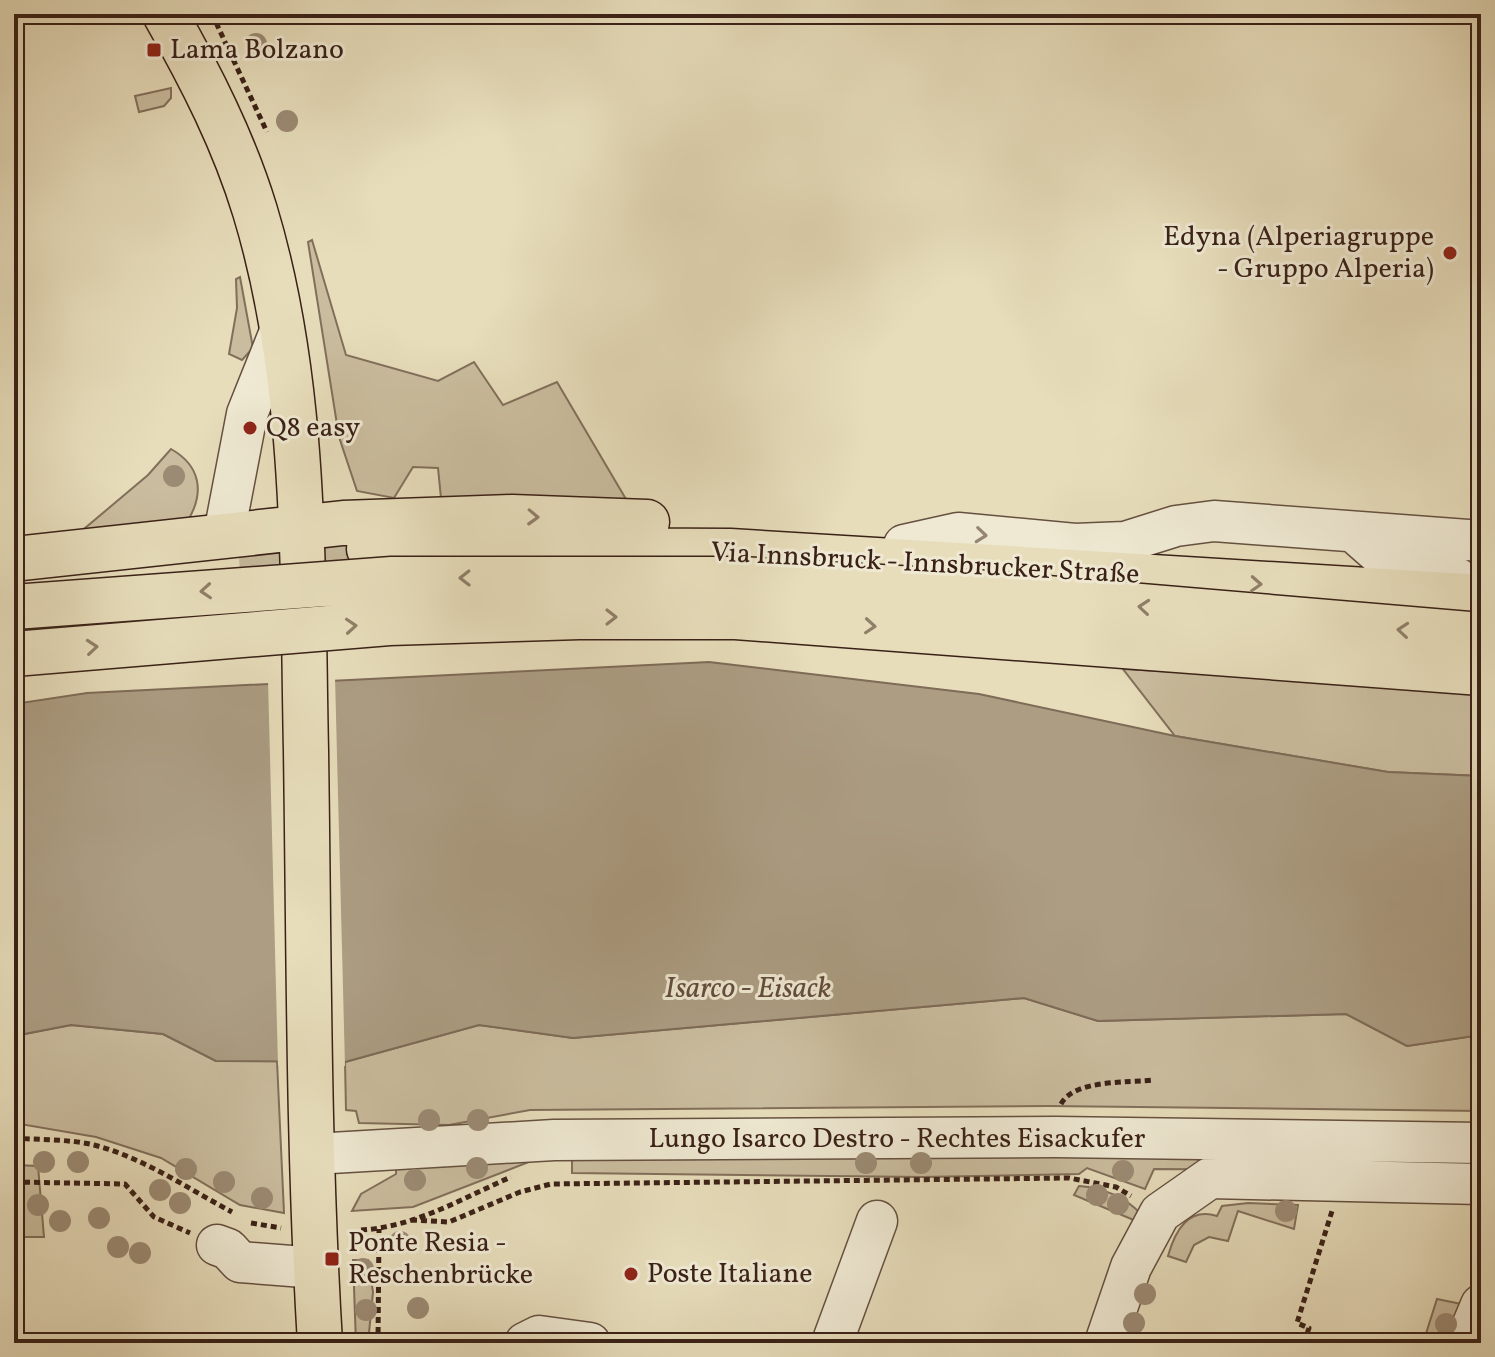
<svg xmlns="http://www.w3.org/2000/svg" width="1495" height="1357" font-family="Vollkorn,serif">
  <style>
    .green { fill: #cabd9f; stroke: #826f5b; stroke-width: 2 }
    .water { fill: #ac9d83; stroke: #7e6b58; stroke-width: 2 }
    .pier { fill: #e7ddbb }
    .lines { fill: none; stroke-linecap: round; stroke-linejoin: round }
    .major-tunnel { stroke: #c4b79a; stroke-width: 44; stroke-dasharray: 44 22; stroke-linecap: butt }
    .minor-casing { stroke: #655040; stroke-width: 43 }
    .major-casing { stroke: #3a2117; stroke-width: 47 }
    .path { stroke: #3a2117; stroke-width: 5; stroke-dasharray: 6 4; stroke-linecap: butt }
    .minor { stroke: #efe9d3; stroke-width: 40 }
    .major { stroke: #e7ddbb; stroke-width: 44 }
    .highway-bridge-casing { stroke: #3a2117; stroke-width: 47; stroke-linecap: butt }
    .highway-bridge { stroke: #e7ddbb; stroke-width: 44 }
    .tree { fill: #9c8b74 }
    .oneway { stroke: #907f69 }
    .oneway2 { stroke: #948575 }
    .poi-dot { fill: #8f2418; stroke: #efe9d3; stroke-width: 3 }
    .labels { text-anchor: middle; dominant-baseline: central; stroke-width: 6; stroke-linejoin: round; paint-order: stroke }
    .poi-label { font-size: 28px; fill: #3a2117; stroke: #efe9d3; text-anchor: start }
    .street-label { font-size: 28px; fill: #3a2117; stroke: #efe9d3 }
    .water-label { font-size: 30px; font-style: italic; fill: #624c3d; stroke: #efe9d3 }
  </style>
  <rect width="100%" height="100%" fill="#e7ddbb"/>
  <filter id="stains"><feTurbulence type="fractalNoise" baseFrequency=".0025" numOctaves="4"/><feColorMatrix values="0 0 0 0 .2 0 0 0 0 .09 0 0 0 0 .02 0 0 0 .5 -.17"/></filter>
  <radialGradient id="worn" r=".72"><stop offset=".6" stop-color="#630" stop-opacity="0"/><stop offset="1" stop-color="#630" stop-opacity=".3"/></radialGradient>
  <path class="green" d="M171,88V98L164,106L139,112L135,96Z
    M312,240L346,355L438,381L474,362L503,405L557,382L630,506L441,498L438,468L413,467L394,498L357,491L339,437L308,242Z
    M240,277L253,348L242,360L229,354L237,308L236,279Z
    M171,449C201,466 205,493 187,522L78,534L148,475Z
    M1123,669L1481,689V776L1388,772L1175,736Z
    M1024,998L1098,1021L1346,1014L1407,1046L1481,1035V1111L1049,1106L530,1110L449,1125L359,1123L356,1111L346,1110L345,1062L479,1025L573,1038Z
    M71,1025L163,1034L216,1061H277L284,1213L240,1205L161,1158L96,1137L14,1123V1036Z
    M537,1154L529,1162L413,1207L352,1211L361,1194L396,1174V1169Z
    M572,1154L1481,1158V1171L1154,1169L1145,1189L1087,1168L1079,1174L922,1177L572,1173Z
    M14,1165L38,1166L44,1237H14Z
    M1079,1186C1104,1188 1124,1196 1141,1214L1136,1221L1074,1195Z
    M1248,1203L1298,1205L1294,1229L1238,1211L1228,1241L1209,1237L1194,1245L1186,1262L1168,1256C1175,1231 1188,1207 1217,1216L1222,1206Z
    M353,1260H368L373,1292L368,1343H356Z
    M1437,1299L1471,1306L1455,1343H1423Z"/>
  <path class="water" d="M709,662L979,694L1175,736L1388,772L1481,776V1035L1407,1046L1346,1014L1098,1021L1024,998L573,1038L479,1025L345,1062L216,1061L163,1034L71,1025L14,1036V704L87,693Z"/>
  <path class="pier" d="M335,677L345,1066L278,1065L268,680Z"/>
  <g class="lines">
    <path class="major-tunnel" d="M239,557L369,549"/>
    <defs>
      <path id="minor" d="M1355,533L1396,569L1457,578
        M224,534L247,414L281,329
        M904,545L958,533L1075,544L1125,542L1176,526L1214,521L1481,541
        M314,1154L554,1140L1056,1137L1481,1143
        M217,1245L228,1249L240,1262L317,1268
        M525,1343L539,1336L590,1343
        M832,1343L877,1221
        M1105,1343L1131,1267L1160,1213L1210,1178L1481,1184
        M1465,1343L1481,1305"/>
      <path id="major" d="M165,14C201,77 234,142 255,211C308,386 302,572 306,751C309,948 308,1146 320,1343
        M369,549L730,551L1481,597
        M14,559L343,523L512,517L647,522"/>
    </defs>
    <use href="#minor" class="minor-casing"/>
    <use href="#major" class="major-casing"/>
    <path class="path" d="M212,14L267,132
      M1061,1104C1074,1079 1129,1083 1154,1080
      M14,1138C40,1140 69,1139 94,1145C144,1158 187,1188 232,1212
      M14,1182L125,1184L154,1217L190,1233
      M411,1220L449,1222L520,1192L551,1184L1069,1178L1116,1187L1131,1196
      M251,1223L281,1228
      M361,1230C415,1227 463,1198 511,1177
      M378,1343L379,1229
      M1304,1343L1309,1328L1297,1323L1332,1211"/>
    <use href="#minor" class="minor"/>
    <use href="#major" class="major"/>
    <defs>
      <path id="highway-bridge" d="M14,607L392,579H739L988,593L1481,635
        M14,654L389,623L579,617H736L1481,673"/>
    </defs>
    <use href="#highway-bridge" class="highway-bridge-casing"/>
    <use href="#highway-bridge" class="highway-bridge"/>
  </g>
  <g class="tree">
    <circle cx="256" cy="44" r="11"/>
    <circle cx="287" cy="121" r="11"/>
    <circle cx="174" cy="476" r="11"/>
    <circle cx="429" cy="1120" r="11"/>
    <circle cx="478" cy="1120" r="11"/>
    <circle cx="44" cy="1162" r="11"/>
    <circle cx="78" cy="1162" r="11"/>
    <circle cx="866" cy="1163" r="11"/>
    <circle cx="921" cy="1163" r="11"/>
    <circle cx="477" cy="1168" r="11"/>
    <circle cx="186" cy="1169" r="11"/>
    <circle cx="1123" cy="1171" r="11"/>
    <circle cx="415" cy="1180" r="11"/>
    <circle cx="224" cy="1182" r="11"/>
    <circle cx="160" cy="1190" r="11"/>
    <circle cx="1097" cy="1195" r="11"/>
    <circle cx="262" cy="1198" r="11"/>
    <circle cx="180" cy="1203" r="11"/>
    <circle cx="1118" cy="1204" r="11"/>
    <circle cx="38" cy="1205" r="11"/>
    <circle cx="1286" cy="1211" r="11"/>
    <circle cx="99" cy="1218" r="11"/>
    <circle cx="60" cy="1221" r="11"/>
    <circle cx="400" cy="1242" r="11"/>
    <circle cx="118" cy="1247" r="11"/>
    <circle cx="140" cy="1253" r="11"/>
    <circle cx="363" cy="1269" r="11"/>
    <circle cx="1145" cy="1294" r="11"/>
    <circle cx="418" cy="1308" r="11"/>
    <circle cx="366" cy="1310" r="11"/>
    <circle cx="1134" cy="1323" r="11"/>
    <circle cx="1446" cy="1324" r="11"/>
  </g>
  <defs><path id="oneway-chevron" d="M-2-3.5L2.5 0L-2 3.5" fill="none" stroke-width="1.6" stroke-linecap="round" stroke-linejoin="round" transform="scale(2)"/></defs>
  <g class="oneway">
    <use href="#oneway-chevron" transform="translate(533 517) rotate(2)"/>
    <use href="#oneway-chevron" transform="translate(465 578) rotate(179)"/>
    <use href="#oneway-chevron" transform="translate(1256 584) rotate(3)"/>
    <use href="#oneway-chevron" transform="translate(206 591) rotate(176)"/>
    <use href="#oneway-chevron" transform="translate(1144 607) rotate(-175)"/>
    <use href="#oneway-chevron" transform="translate(611 617)"/>
    <use href="#oneway-chevron" transform="translate(351 626) rotate(-4)"/>
    <use href="#oneway-chevron" transform="translate(870 626) rotate(4)"/>
    <use href="#oneway-chevron" transform="translate(1403 630) rotate(-175)"/>
    <use href="#oneway-chevron" transform="translate(92 647) rotate(-5)"/>
  </g>
  <use class="oneway2" href="#oneway-chevron" transform="translate(981 535) rotate(6)"/>
  <g class="poi-dot">
    <rect x="146" y="42" width="16" height="16" rx="4"/>
    <circle cx="1450" cy="253" r="8"/>
    <circle cx="250" cy="428" r="8"/>
    <rect x="324" y="1251" width="16" height="16" rx="4"/>
    <circle cx="631" cy="1274" r="8"/>
  </g>
  <g class="labels">
    <g class="poi-label">
      <text x="170" y="50">Lama Bolzano</text>
      <text x="1434" y="237" text-anchor="end">Edyna (Alperiagruppe<tspan x="1434" dy="32">- Gruppo Alperia)</tspan></text>
      <text x="266" y="428">Q8 easy</text>
      <text x="348" y="1243">Ponte Resia -<tspan x="348" dy="32">Reschenbrücke</tspan></text>
      <text x="647" y="1274">Poste Italiane</text>
    </g>
    <g class="street-label">
      <text transform="translate(925 564) rotate(3)">Via Innsbruck - Innsbrucker Straße</text>
      <text x="897" y="1139">Lungo Isarco Destro - Rechtes Eisackufer</text>
    </g>
    <g class="water-label">
      <text x="748" y="989">Isarco - Eisack</text>
    </g>
  </g>
  <rect width="1495" height="1357" fill="none" stroke="#e7ddbb" stroke-width="48"/>
  <rect x="16" y="16" width="1463" height="1325" fill="none" stroke="#3a2117" stroke-width="4"/>
  <rect x="24" y="24" width="1447" height="1309" fill="none" stroke="#3a2117" stroke-width="2"/>
  <rect width="100%" height="100%" filter="url(#stains)"/>
  <rect width="100%" height="100%" fill="url(#worn)"/>
</svg>
